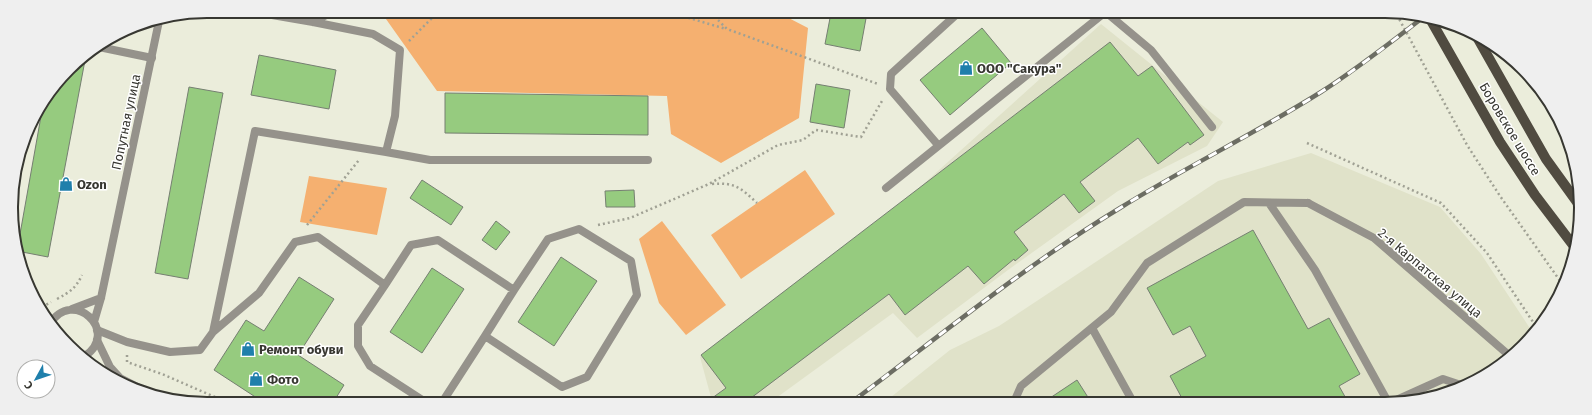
<svg xmlns="http://www.w3.org/2000/svg" width="1592" height="415" font-family="'Fira Sans',sans-serif">
  <style>
    .built { fill: #e0e2c9 }
    .green { fill: #f5b070 }
    .building { fill: #96cb7f; stroke: #757f71 }
    .lines { fill: none; stroke-linecap: round; stroke-linejoin: round }
    .path { stroke: #a0a194; stroke-width: 2.5; stroke-dasharray: 2 3; stroke-linecap: butt }
    .service { stroke: #95928b; stroke-width: 8 }
    .minor { stroke: #95928b; stroke-width: 8 }
    .tertiary { stroke: #95928b; stroke-width: 8 }
    .primary { stroke: #504b40; stroke-width: 10 }
    .rail-casing { stroke: #6c6d63; stroke-width: 4.5 }
    .rail { stroke: #fff; stroke-width: 3; stroke-dasharray: 9; stroke-linecap: butt }
    .labels { text-anchor: middle; dominant-baseline: central; stroke-width: 3; stroke-linejoin: round; paint-order: stroke }
    .poi-label { font-size: 13px; font-weight: bold; fill: #373731; stroke: #fff; text-anchor: start }
    .street-label { font-size: 13px; fill: #373731; stroke: #fff }
    .rim { fill: none; stroke: #373731; stroke-width: 2 }
  </style>
  <rect width="100%" height="100%" fill="#ebeddb"/>
  <path class="built" d="M1101,24L1223,122L1207,146L1118,191L1008,270L917,338L893,313L772,401H712L700,357L868,234Z
    M1311,153L1440,207L1481,254L1533,333L1514,355L1471,384L1410,402L886,401L950,350L999,326L1218,181Z"/>
  <path class="green" d="M381,12L779,13L808,28L799,118L721,163L671,134L667,96L437,91Z
    M805,170L835,214L741,279L711,235Z
    M309,176L387,188L377,235L300,222Z
    M662,221L726,305L686,335L659,303L639,239Z"/>
  <path class="building" d="M831,13H867L860,51L825,44Z
    M982,28L1011,63L950,115L920,80Z
    M1110,42L1138,76L1152,66L1204,135L1190,145L1188,142L1158,164L1138,138L1080,182L1095,201L1079,213L1064,194L1014,232L1028,250L1015,261L1014,259L984,284L968,266L905,315L889,294L747,401H708L726,388L701,355Z
    M86,55L48,257L17,251L43,105L78,60Z
    M259,55L336,70L329,109L251,95Z
    M816,84L850,90L844,128L810,122Z
    M189,87L223,93L188,279L155,273Z
    M445,93L648,96V135L445,133Z
    M422,180L463,207L451,225L410,198Z
    M634,190L635,207H606L605,191Z
    M496,221L510,232L496,250L482,240Z
    M1253,230L1308,329L1329,318L1360,374L1339,386L1348,402H1184L1170,376L1206,356L1190,326L1173,335L1147,288Z
    M561,257L597,281L554,346L518,322Z
    M432,268L464,289L422,353L390,332Z
    M299,277L334,299L298,355L344,385L334,401L260,400L214,370L246,320L264,331Z
    M1077,380L1091,402H1044Z"/>
  <g class="lines">
    <path class="path" d="M669,12L726,29
      M711,13L727,29L878,84
      M1397,15L1467,145L1500,196L1563,285
      M409,41L438,12
      M1307,143L1441,203L1487,253L1537,328
      M712,184C735,182 741,188 757,203
      M307,225L359,160
      M598,225L630,218L709,184L778,145L803,140L816,130L861,137L882,101
      M57,299C70,292 76,288 82,275
      M42,307L51,302
      M127,355V362L162,374L222,400"/>
    <path class="service" d="M313,22L334,11
      M99,47L152,58
      M938,145L890,89L891,74L958,13
      M386,152L430,160H648
      M886,188L1103,14
      M1269,203L1315,270L1388,402
      M385,285L358,325V346L370,366L424,401
      M1092,328L1133,402
      M97,330L127,342L170,352L200,350L213,332L255,131L386,152L395,116L400,50L373,34L313,22L249,11
      M213,332L259,293L295,242L318,237L385,285L411,245L438,240L514,290L548,239L579,229L631,261L637,295L587,377L562,387L485,336L514,290
      M97,340L110,367L120,378L147,392
      M443,401L485,336
      M1014,402L1021,386L1111,312L1147,263L1244,202L1308,203
      M1392,402L1443,379L1464,386"/>
    <path class="minor" d="M1108,14L1151,50L1212,127
      M1308,203L1374,238L1511,357"/>
    <path class="tertiary" d="M72,309L101,298
      M94,322L101,298L159,21
      M50,324C72,287 121,331 85,356"/>
    <path class="primary" d="M1429,17L1500,142L1535,195L1576,249
      M1477,37L1546,159L1577,202"/>
    <defs>
      <path id="rail" d="M853,401C941,335 1026,265 1120,208C1186,167 1256,133 1321,92C1357,69 1391,42 1425,16"/>
    </defs>
    <use href="#rail" class="rail-casing"/>
    <use href="#rail" class="rail"/>
  </g>
  <defs>
    <symbol id="shop-bare" viewBox="-9 -9 18 18"><path d="M-5-2.5h2.3a2.7 3.5 0 0 1 5.4 0H5L5.5 6h-11ZM-1.5-2.5h3a1.5 2.3 0 0 0-3 0Z" fill="#1f7fab" stroke="#fff" stroke-width="2.5" paint-order="stroke"/></symbol>
  </defs>
  <g fill-rule="evenodd">
    <use href="#shop-bare" x="956" y="58" width="20" height="20"/>
    <use href="#shop-bare" x="56" y="174" width="20" height="20"/>
    <use href="#shop-bare" x="238" y="339" width="20" height="20"/>
    <use href="#shop-bare" x="246" y="369" width="20" height="20"/>
  </g>
  <g class="labels">
    <g class="poi-label">
      <text x="977" y="68">ООО "Сакура"</text>
      <text x="77" y="184">Ozon</text>
      <text x="259" y="349">Ремонт обуви</text>
      <text x="267" y="379">Фото</text>
    </g>
    <g class="street-label">
      <text transform="translate(126 122) rotate(-78)">Попутная улица</text>
      <text transform="translate(1510 129) rotate(59)">Боровское шоссе</text>
      <text transform="translate(1430 273) rotate(40)">2-я Карпатская улица</text>
    </g>
  </g>
  <path d="M0 0H1592V415H0ZM207 18H1385A189 189 0 0 1 1574 207V208A189 189 0 0 1 1385 397H207A189 189 0 0 1 18 208V207A189 189 0 0 1 207 18Z" fill="#efefef" fill-rule="evenodd"/>
  <path class="rim" d="M207 18H1385A189 189 0 0 1 1574 207V208A189 189 0 0 1 1385 397H207A189 189 0 0 1 18 208V207A189 189 0 0 1 207 18Z"/>
  <g transform="translate(36 379) rotate(230)"><circle r="19" fill="#ffffff" stroke="#afafad"/>
  <path d="M0-3L7 15L0 10L-7 15Z" fill="#1f7fab"/>
  <text y="-6" font-size="11" font-weight="bold" text-anchor="middle" fill="#373731">С</text>
  </g>
</svg>
